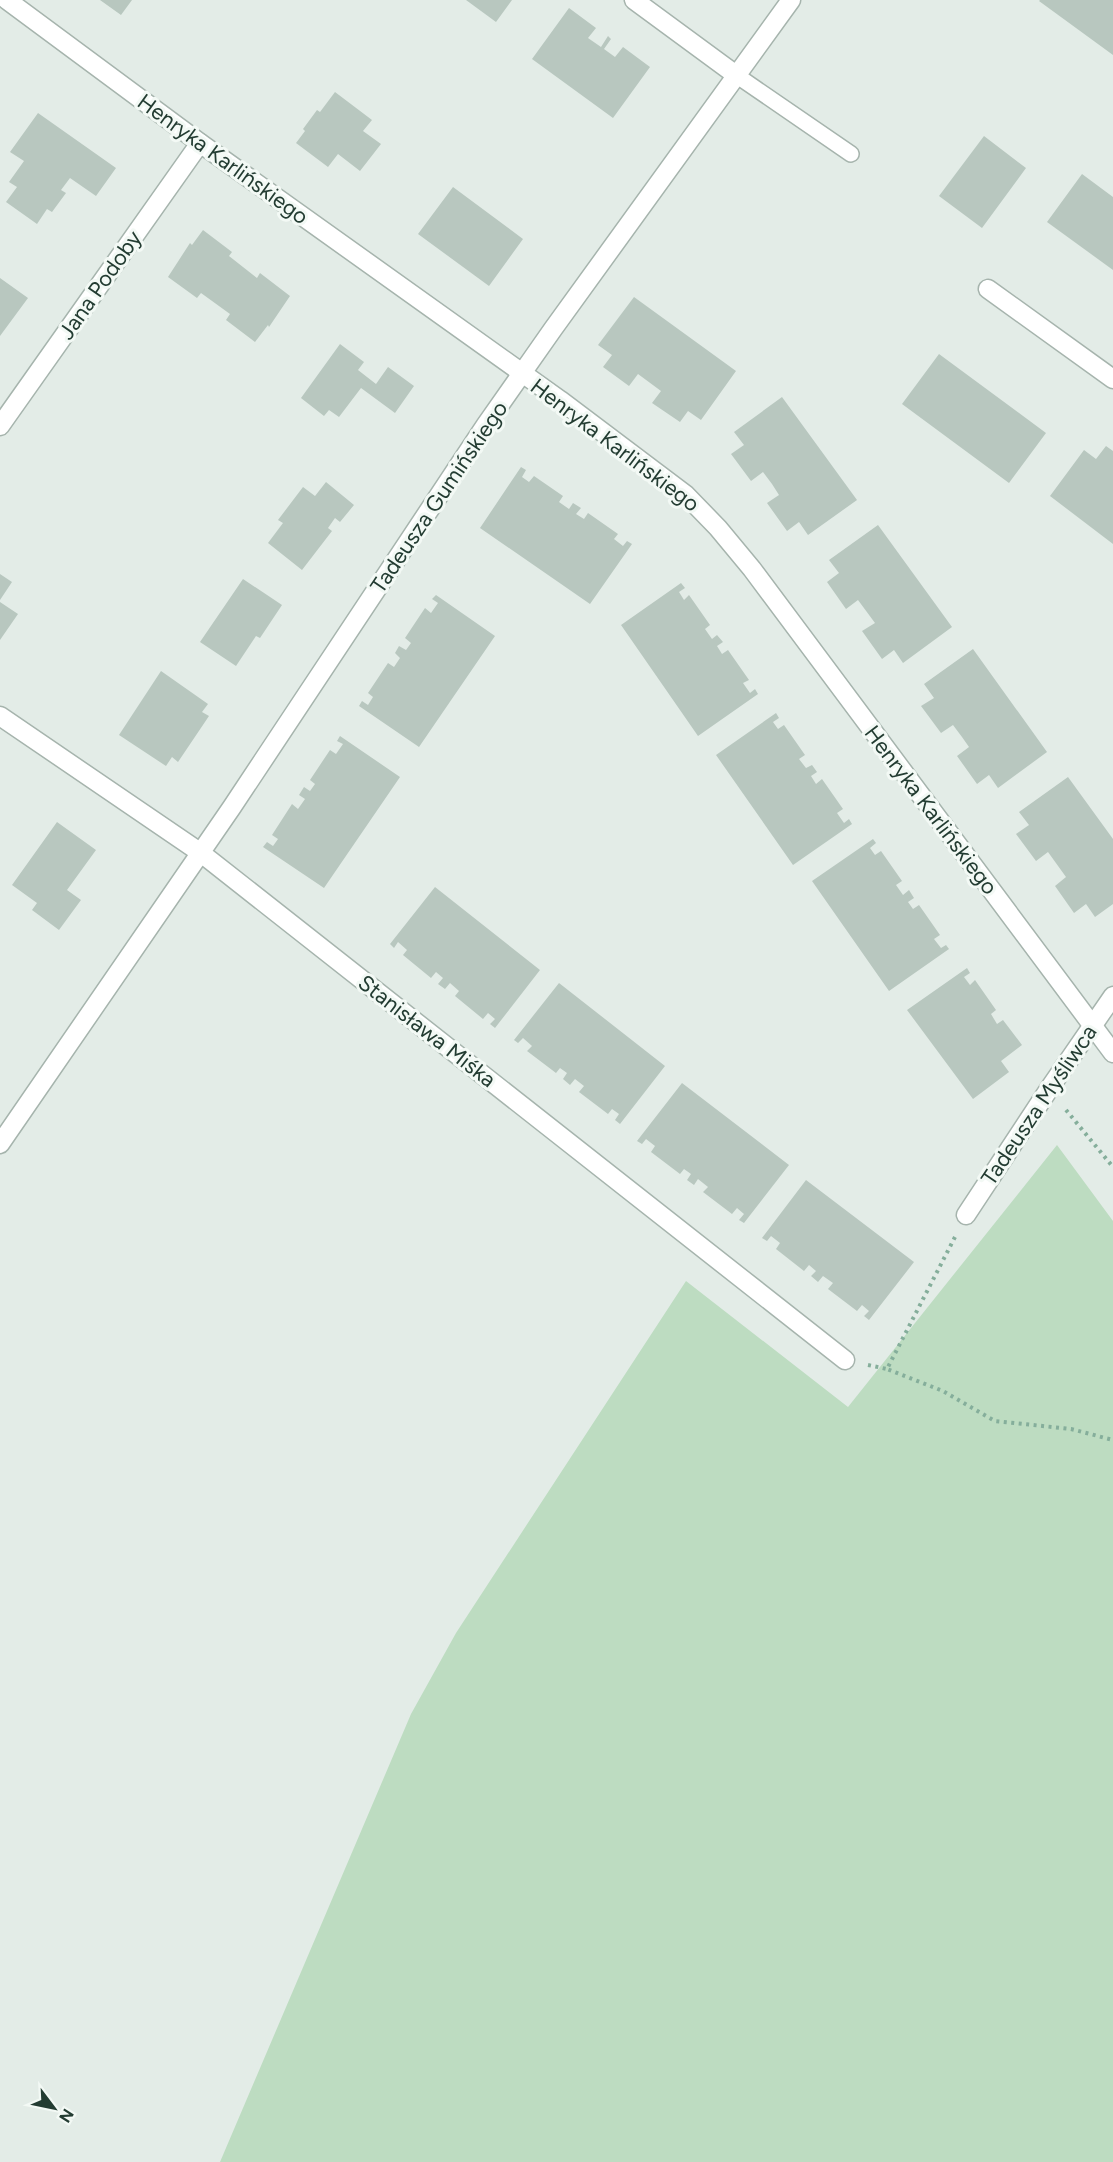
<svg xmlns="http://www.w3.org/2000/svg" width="1113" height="2162" font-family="Figtree,sans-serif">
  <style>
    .green { fill: #bddcc1 }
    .building { fill: #b8c7bf }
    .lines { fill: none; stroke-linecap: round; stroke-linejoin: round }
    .service-casing { stroke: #a6b4ad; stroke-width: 18 }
    .minor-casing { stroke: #a6b4ad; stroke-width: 21 }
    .tertiary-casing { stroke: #a6b4ad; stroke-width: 21 }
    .path { stroke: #85ae9b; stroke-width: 4; stroke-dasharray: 3 4.5; stroke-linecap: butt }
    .service { stroke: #fff; stroke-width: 15 }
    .minor { stroke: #fff; stroke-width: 18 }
    .tertiary { stroke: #fff; stroke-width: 18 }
    .labels { text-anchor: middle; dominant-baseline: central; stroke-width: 6; stroke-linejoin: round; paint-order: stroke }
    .street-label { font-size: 22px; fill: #233c32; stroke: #f3f9f5 }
  </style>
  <rect width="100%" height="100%" fill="#e3ece7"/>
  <path class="green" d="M1057,1145L1113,1221V2162H220L411,1714L456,1633L686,1281L848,1407Z"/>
  <path class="building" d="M100,0H132L121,15Z
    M466,0H512L496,22Z
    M1040,0H1113V55L1039,1Z
    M569,8L596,28L588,38L601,47L608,36L611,39L604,49L615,57L623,47L650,67L613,118L532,59Z
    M335,92L372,120L363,131L381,144L360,171L338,154L328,167L296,143L305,131L303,129L317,110L320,112Z
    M38,113L116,168L96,196L70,178L61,190L66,193L52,212L47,209L37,224L6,202L17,187L9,182L24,161L10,152Z
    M984,136L1026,168L982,228L939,196Z
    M1082,174L1113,197V270L1047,222Z
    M453,187L523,239L489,286L418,234Z
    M203,230L232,252L229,256L257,278L260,273L290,296L269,327L268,325L255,342L226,320L230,314L201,293L197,298L168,277L190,243L192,245Z
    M0,278L28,298L0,336Z
    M634,297L736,371L701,420L688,411L680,422L652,403L661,391L638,374L629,386L603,367L612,355L598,345Z
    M340,344L364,362L358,370L376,384L388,367L414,386L395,413L361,388L339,417L329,410L324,416L301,398Z
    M939,354L1046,433L1009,483L902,404Z
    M782,397L857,500L808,535L799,522L787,531L767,503L779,495L772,484L763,472L751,481L731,454L744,445L734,432Z
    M1106,446L1113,451V544L1050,496L1084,450L1096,459Z
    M521,467L526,470L522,477L529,482L534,476L563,496L559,502L569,509L573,503L581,508L576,514L584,519L588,513L618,534L614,539L623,546L627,541L632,544L590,604L480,528Z
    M326,482L354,505L340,522L335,518L328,528L332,531L302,570L268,543L283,523L278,520L303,487L315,496Z
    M878,525L952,627L903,663L894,650L882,659L862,631L875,623L858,600L846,609L827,582L839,573L829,560Z
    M0,574L12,582L0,600Z
    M243,579L282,605L260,638L256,636L236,666L200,642Z
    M681,583L685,588L679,592L684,600L689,595L710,625L705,629L712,639L717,635L723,642L717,646L722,654L728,650L749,680L743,683L750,693L755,689L758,694L698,736L621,625Z
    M436,595L495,636L419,747L359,706L362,701L368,705L373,697L368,693L388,663L394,667L400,658L395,653L399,646L406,650L411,643L405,638L425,608L431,613L438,603L432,599Z
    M0,602L18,614L0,640Z
    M973,649L1047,752L998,788L989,775L977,784L957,756L969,747L962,737L953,725L941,733L921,706L934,698L924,684Z
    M161,671L208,704L202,712L209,716L178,762L172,757L166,766L119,735Z
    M776,713L779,718L773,722L778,729L784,725L805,755L799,759L806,768L812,765L817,772L811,776L816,784L822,779L843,809L837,813L844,823L849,819L852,824L793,865L716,755Z
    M340,736L400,777L324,888L263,847L267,842L273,846L278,839L272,835L292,804L298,809L305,799L299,795L304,787L310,791L315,784L310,780L330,750L336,754L343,744L337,741Z
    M1068,777L1113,839V904L1095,917L1086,904L1074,913L1055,886L1066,877L1048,852L1036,861L1016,834L1029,825L1019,812Z
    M57,822L96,850L67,890L81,900L59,930L32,910L37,903L12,885Z
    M873,839L876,843L870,848L875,855L881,851L902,881L896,885L903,895L909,890L914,898L908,902L913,909L919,905L940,935L934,939L941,948L946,945L949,949L889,991L812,881Z
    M435,887L540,970L495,1028L490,1024L495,1019L488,1013L483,1019L455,996L459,991L450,983L445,989L438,984L443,978L436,972L431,978L403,955L407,950L398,942L394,948L390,944Z
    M967,968L970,973L964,977L970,985L975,980L996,1010L991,1014L997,1024L1003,1020L1022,1045L1001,1061L1009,1072L973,1099L907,1010Z
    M559,983L665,1066L620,1124L615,1120L619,1114L612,1109L608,1114L579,1092L584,1086L575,1079L570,1085L563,1079L567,1073L560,1068L556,1073L527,1051L532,1046L523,1038L518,1043L514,1040Z
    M682,1083L789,1165L744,1223L739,1220L744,1214L737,1208L732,1214L703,1192L708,1187L698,1179L694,1185L687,1180L691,1174L684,1169L680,1174L651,1152L655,1146L646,1139L642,1144L637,1141Z
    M806,1180L914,1262L869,1320L864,1316L869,1311L862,1305L857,1311L828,1289L833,1283L823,1276L818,1282L811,1276L816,1271L809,1265L804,1271L776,1249L780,1243L771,1236L767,1241L762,1238Z"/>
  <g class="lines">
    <defs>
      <path id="service" d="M736,75L851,154"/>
      <path id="minor" d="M634,0L736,75
        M988,289L1113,379
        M0,426L200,143
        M0,716L201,853L845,1360
        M0,1144L232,807L485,426L553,329L791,0
        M966,1215L1049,1089L1113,996"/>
      <path id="tertiary" d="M7,0L200,143L560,400L686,495L718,528L752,569L1113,1053"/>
    </defs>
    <use href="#service" class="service-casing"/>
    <use href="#minor" class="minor-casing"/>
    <use href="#tertiary" class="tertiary-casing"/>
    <path class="path" d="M1066,1110L1113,1167
      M955,1237L887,1369L943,1391L995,1421L1071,1429L1113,1440
      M868,1365L887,1369"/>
    <use href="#service" class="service"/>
    <use href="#minor" class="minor"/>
    <use href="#tertiary" class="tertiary"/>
  </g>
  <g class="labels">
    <g class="street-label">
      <text transform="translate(223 159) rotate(36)">Henryka Karlińskiego</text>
      <text transform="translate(100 285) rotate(-55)">Jana Podoby</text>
      <text transform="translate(615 445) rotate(37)">Henryka Karlińskiego</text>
      <text transform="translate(439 497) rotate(-56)">Tadeusza Gumińskiego</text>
      <text transform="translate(931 810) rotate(53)">Henryka Karlińskiego</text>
      <text transform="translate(427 1031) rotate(38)">Stanisława Miśka</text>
      <text transform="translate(1039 1105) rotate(-56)">Tadeusza Myśliwca</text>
    </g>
  </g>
  <g transform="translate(54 2108) rotate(122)" stroke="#f3f9f5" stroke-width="4.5" paint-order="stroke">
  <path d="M0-4.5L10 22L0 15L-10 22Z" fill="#233c32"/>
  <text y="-9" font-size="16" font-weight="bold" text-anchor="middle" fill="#233c32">N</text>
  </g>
</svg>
